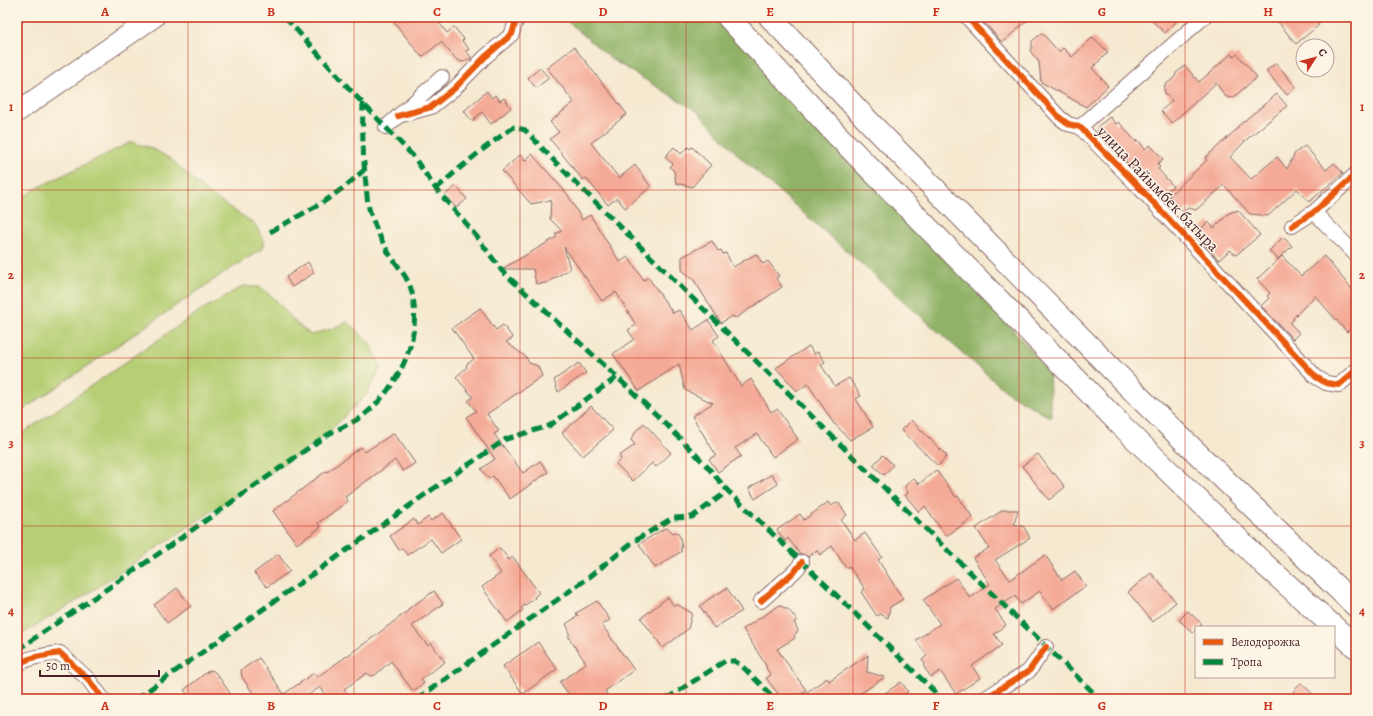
<svg xmlns="http://www.w3.org/2000/svg" width="1373" height="716" font-family="Alegreya,serif">
  <style>
    .green { fill: #b6cf74; stroke: #807750 }
    .forest { fill: #90b266; stroke: #6d6848 }
    .building { fill: #f4aa96 }
    .lines { fill: none; stroke-linecap: round; stroke-linejoin: round }
    .street-casing { stroke: #866665; stroke-width: 16 }
    .secondary-casing { stroke: #866665; stroke-width: 22 }
    .highway-casing { stroke: #866665; stroke-width: 24 }
    .street { stroke: #fff; stroke-width: 14 }
    .secondary { stroke: #fff; stroke-width: 20 }
    .highway { stroke: #fff; stroke-width: 22 }
    .quiet { stroke: #00873e; stroke-width: 5; stroke-dasharray: 10 5; stroke-linecap: butt }
    .cycleway-casing { stroke: #fcf5e5; stroke-width: 8 }
    .cycleway { stroke: #e8590c; stroke-width: 6 }
    .grid { fill: none; stroke: #c8321e; stroke-width: 1; stroke-opacity: 0.55 }
    .labels { text-anchor: middle; dominant-baseline: central; stroke-width: 3; stroke-linejoin: round; paint-order: stroke }
    .street-label { font-size: 16px; fill: #4a1f2b; stroke: #fcf5e5 }
    .neatline { fill: none; stroke: #c8321e; stroke-width: 1.5 }
    .grid-label { font-size: 13px; text-anchor: middle; font-weight: bold; fill: #c8321e }
  </style>
  <rect width="100%" height="100%" fill="#fcf5e5"/>
  <filter id="ink" filterUnits="userSpaceOnUse"><feTurbulence type="fractalNoise" baseFrequency=".025" numOctaves="2"/><feDisplacementMap in="SourceGraphic" scale="8" xChannelSelector="R" yChannelSelector="G"/><feConvolveMatrix kernelMatrix="1 2 1 2 8 2 1 2 1" color-interpolation-filters="sRGB"/></filter>
  <filter id="wash" filterUnits="userSpaceOnUse"><feTurbulence type="fractalNoise" baseFrequency=".012" numOctaves="4" result="noise"/><feDisplacementMap in="SourceGraphic" scale="16" xChannelSelector="R" yChannelSelector="G"/><feGaussianBlur stdDeviation="0.9" result="paint"/><feColorMatrix in="noise" values="0 0 0 0 0 0 0 0 0 0 0 0 0 0 0 0 0 1.4 0 .05"/><feComposite in="paint" operator="in"/></filter>
  <g filter="url(#wash)">
    <rect width="100%" height="100%" fill="#f5e9d0"/>
    <path class="green" d="M131,142L151,148L171,159L206,192L255,224L264,240L262,249L224,273L17,414V202L35,189Z
      M243,286L259,287L274,298L296,323L311,335L328,330L348,322L370,343L381,367L366,395L324,437L78,600L17,637V437L200,311Z"/>
    <path class="forest" d="M562,17H724L1049,369L1051,418L1008,393L742,159L698,112L613,60Z"/>
    <g id="blocks">
      <path class="building" d="M390,17H435L447,33L454,27L464,39L462,41L469,49L466,51L472,58L462,62L457,60L441,42L422,57Z
        M985,17H1031L1005,40L1002,42L983,21L986,19Z
        M1148,17H1181L1165,33Z
        M1274,17H1313L1319,25L1296,44Z
        M1042,33L1059,52L1063,48L1072,57L1093,37L1108,52L1092,68L1108,86L1086,107L1041,82L1039,62L1030,51L1032,47V41Z
        M574,47L627,114L591,143L619,178L635,165L651,187L625,208L617,198L608,205L586,178L583,180L550,139L559,132L550,122L574,102L547,68Z
        M1231,54L1234,57L1237,54L1257,77L1234,97L1229,98L1225,96L1216,83L1172,123L1161,111L1172,101L1165,93L1164,88L1165,85L1175,77L1176,73L1185,66L1199,82Z
        M1276,63L1296,87L1287,95L1266,71Z
        M540,68L549,78L536,88L528,78Z
        M487,91L492,98L495,95L500,101L504,98L511,108L491,124L482,112L472,121L464,111Z
        M1277,94L1287,106L1247,139L1230,157L1251,179L1277,157L1287,169L1295,153L1305,146L1326,170L1334,163L1343,173L1309,202L1297,189L1268,216L1250,214L1224,185L1196,210L1188,208L1183,212L1169,196L1207,160L1205,158L1238,128L1237,127Z
        M1110,117L1116,124L1119,122L1136,142L1138,140L1145,149L1150,145L1163,159L1157,164L1160,167L1158,169L1173,186L1161,197L1151,186L1153,185L1136,166L1133,169L1097,131L1099,129L1097,127Z
        M674,147L681,154L688,147L690,149L692,147L711,165L692,187L676,183L674,171L670,167L673,164L665,157Z
        M532,154L568,195L582,220L590,215L620,262L628,257L644,280L648,277L673,313L679,310L693,330L708,320L719,336L713,340L741,386L751,379L771,412L777,409L798,439L773,457L757,434L735,448L741,456L718,472L709,459L716,455L692,416L713,403L685,390L679,364L639,391L613,354L634,339L628,330L636,325L616,292L602,301L564,247L570,269L546,283L536,284L533,269H502L557,237L555,234L562,231L550,219L551,200L531,204L502,171L520,155L525,161Z
        M456,186L467,199L456,208L445,195Z
        M1238,210L1260,235L1236,255L1230,250L1219,260L1195,235L1208,222L1214,228L1229,213Z
        M1283,237L1292,246L1278,259L1269,251Z
        M712,241L718,251L721,250L723,254L726,253L733,267L756,254L763,264L768,261L779,276L776,278L782,287L736,318L732,316L721,323L694,280L682,270V257Z
        M1282,256L1301,276L1324,256L1356,294V324L1347,332L1315,296L1293,318L1294,319L1290,323L1299,333L1293,339L1261,306L1269,298L1267,296L1270,293L1257,279Z
        M308,262L314,273L292,287L286,277Z
        M480,308L496,330L503,325L513,338L506,342L526,357L529,363L538,366L542,376L487,414L499,431L494,434L523,473L540,461L548,472L510,499L493,476L489,479L481,469L495,459L466,417L476,411L468,401L473,397L456,377L467,367L466,365L474,359L452,328Z
        M809,346L814,354L818,352L825,362L821,365L835,386L849,378L861,396L856,399L873,427L850,440L835,424H834L808,384L797,391L776,368Z
        M579,363L586,373L558,392L554,380Z
        M591,406L613,430L583,456L562,433Z
        M911,420L947,456L938,466L901,430Z
        M644,423L671,453L656,467L652,463L633,481L616,464L621,459L619,456L635,445L631,440L636,431Z
        M394,433L415,463L403,471L395,460L345,497L348,501L318,523L321,527L297,544L273,511L326,471L327,472L361,447L365,452Z
        M1038,454L1053,474L1054,473L1065,487L1049,500L1022,466Z
        M883,455L893,465L884,475L873,465Z
        M936,470L956,497L958,496L973,518L946,536L925,506L919,512L905,495L908,493L905,486L913,478L919,484Z
        M772,474L778,484L755,499L749,488Z
        M828,502L831,506L838,502L847,515L841,520L855,540L865,533L882,557L878,560L903,599L890,607L888,618L880,614L877,616L861,592L865,589L849,566L846,568L832,546L820,555L817,550L808,557L803,554H800L788,538L785,541L777,530L800,514L804,520Z
        M1003,510H1018L1014,524L1024,527L1030,538L995,560L1010,580L1045,555L1062,580L1075,571L1086,586L1053,609L1040,591L1021,604L1015,596L995,609L1006,625L994,634L1002,645L972,666L980,678L956,694L940,671L931,677L924,667L925,664L922,660L927,656L916,640L940,624L923,600L956,578L970,598L990,584L973,558L989,548L976,528Z
        M443,513L461,539L441,553L431,539L407,555L402,548L399,550L390,536L414,519L418,525L428,517L431,521Z
        M665,528L669,529L673,533L677,532L680,537L682,548L680,549L682,551L655,568L639,544Z
        M500,548L509,560L513,557L539,593L534,597L535,598L521,608L523,610L507,622L482,587L501,573L489,556Z
        M278,554L290,571L267,587L254,573Z
        M1151,573L1176,602L1153,622L1128,592Z
        M177,588L191,606L167,623L154,605Z
        M727,588L742,611L714,628L700,606L709,599Z
        M434,591L443,604L412,626L428,646L431,643L445,662L421,679L424,683L413,691L391,661L375,675L371,676L367,673L344,689L351,699H329L320,687L303,699H257L242,677L241,670L259,658L284,694L314,673L317,677L371,639L409,610L408,609Z
        M668,597L673,605H678L692,613L688,629L663,648L641,618Z
        M597,601L610,620L602,625L634,670L605,691L607,694L600,699H572L560,682L586,663L569,638V630L566,624L578,616L576,613Z
        M780,605L786,609H788L797,620L794,622L798,631L794,636L795,638L777,649L806,690L793,699H782L766,678L771,675L766,668L767,667L743,629Z
        M1188,611L1202,624L1199,627H1196V630L1193,633L1179,620Z
        M538,642L557,669L523,694L503,666Z
        M868,655L867,672L885,677L852,699H797L827,678L829,681Z
        M212,670L216,673L230,693L228,695L229,699H191L184,690L207,672Z
        M901,682L908,691L906,693L910,699H877Z
        M1301,683L1318,699H1287Z"/>
    </g>
  </g>
  <g filter="url(#ink)">
    <use href="#blocks" fill-opacity="0" stroke="#866665" stroke-width="1"/>
    <g class="lines">
      <defs>
        <path id="street" d="M967,17L1060,118L1068,124L1080,127L1138,186L1316,377L1326,383L1339,385L1356,370
          M398,116L431,107L455,88L485,57L512,34L517,17
          M386,127L442,77
          M1080,127L1204,17
          M1314,212L1356,255
          M1292,226L1314,212L1356,174
          M761,601L796,570L802,562
          M17,665C28,657 46,655 60,653L88,679L103,699
          M984,699L1029,671L1046,647"/>
        <path id="secondary" d="M17,112L154,17"/>
        <path id="highway" d="M728,17L837,135L1119,423L1264,564L1356,647
          M770,17L873,126L1147,405L1356,606"/>
      </defs>
      <use href="#street" class="street-casing"/>
      <use href="#secondary" class="secondary-casing"/>
      <use href="#highway" class="highway-casing"/>
      <use href="#street" class="street"/>
      <use href="#secondary" class="secondary"/>
      <use href="#highway" class="highway"/>
      <path class="quiet" d="M285,17L354,94L413,156L436,189L477,237L502,271L617,377L666,424L705,464L728,491L829,588L942,699
        M436,189C460,167 486,146 514,127L525,130L561,168L937,540L1100,699
        M270,232L322,203L346,186L364,170
        M17,650L151,559L324,437C336,429 352,424 364,415C400,386 424,335 411,289C408,278 397,265 390,255C382,242 375,227 370,212C367,203 367,193 366,185C363,157 362,131 363,103
        M136,699L433,489L506,439L549,426L617,377
        M417,699L588,578L633,542L672,518L692,517L728,491
        M666,699L725,661H734L741,665L775,699"/>
      <defs>
        <path id="cycleway" d="M967,17L1060,118L1068,124L1080,127L1138,186L1316,377L1326,383L1339,385L1356,370
          M398,116L431,107L455,88L485,57L512,34L517,17
          M1292,226L1314,212L1356,174
          M761,601L796,570L802,562
          M17,665C28,657 46,655 60,653L88,679L103,699
          M984,699L1029,671L1046,647"/>
      </defs>
      <use href="#cycleway" class="cycleway-casing"/>
      <use href="#cycleway" class="cycleway"/>
    </g>
  </g>
  <path class="grid" d="M188,17V699M354,17V699M520,17V699M686,17V699M853,17V699M1019,17V699M1185,17V699M17,190H1356M17,358H1356M17,526H1356"/>
  <g class="labels">
    <g class="street-label">
      <text transform="translate(1158 189) rotate(46)">улица Райымбек батыра</text>
    </g>
  </g>
  <rect width="1373" height="716" fill="none" stroke="#fcf5e5" stroke-width="44"/>
  <rect x="1195" y="626" width="140" height="52" fill="#fcf5e5" stroke="#b59f9b"/>
  <rect x="1203" y="639" width="20" height="6" fill="#e8590c" stroke="#b59f9b"/>
  <text x="1231" y="646" font-size="12" fill="#4a1f2b">Велодорожка</text>
  <rect x="1203" y="659" width="20" height="6" fill="#00873e" stroke="#b59f9b"/>
  <text x="1231" y="666" font-size="12" fill="#4a1f2b">Тропа</text>
  <g transform="translate(1315 58) rotate(54)"><circle r="19" fill="#fcf5e5" stroke="#b59f9b"/>
  <path d="M0-3L7 15L0 10L-7 15Z" fill="#c8321e"/>
  <text y="-6" font-size="11" font-weight="bold" text-anchor="middle" fill="#4a1f2b">С</text>
  </g>
  <path d="M40 670v6h119v-6" fill="none" stroke="#4a1f2b" stroke-width="2"/>
  <text x="46" y="670" font-size="12" fill="#4a1f2b" stroke="#fcf5e5" stroke-width="3" paint-order="stroke">50 m</text>
  <rect x="22" y="22" width="1329" height="672" class="neatline"/>
  <g class="grid-label">
    <text x="105" y="16">A</text>
    <text x="271" y="16">B</text>
    <text x="437" y="16">C</text>
    <text x="603" y="16">D</text>
    <text x="770" y="16">E</text>
    <text x="936" y="16">F</text>
    <text x="1102" y="16">G</text>
    <text x="1268" y="16">H</text>
    <text x="11" y="111">1</text>
    <text x="1362" y="111">1</text>
    <text x="11" y="279">2</text>
    <text x="1362" y="279">2</text>
    <text x="11" y="447">3</text>
    <text x="1362" y="447">3</text>
    <text x="11" y="615">4</text>
    <text x="1362" y="615">4</text>
    <text x="105" y="710">A</text>
    <text x="271" y="710">B</text>
    <text x="437" y="710">C</text>
    <text x="603" y="710">D</text>
    <text x="770" y="710">E</text>
    <text x="936" y="710">F</text>
    <text x="1102" y="710">G</text>
    <text x="1268" y="710">H</text>
  </g>
</svg>
